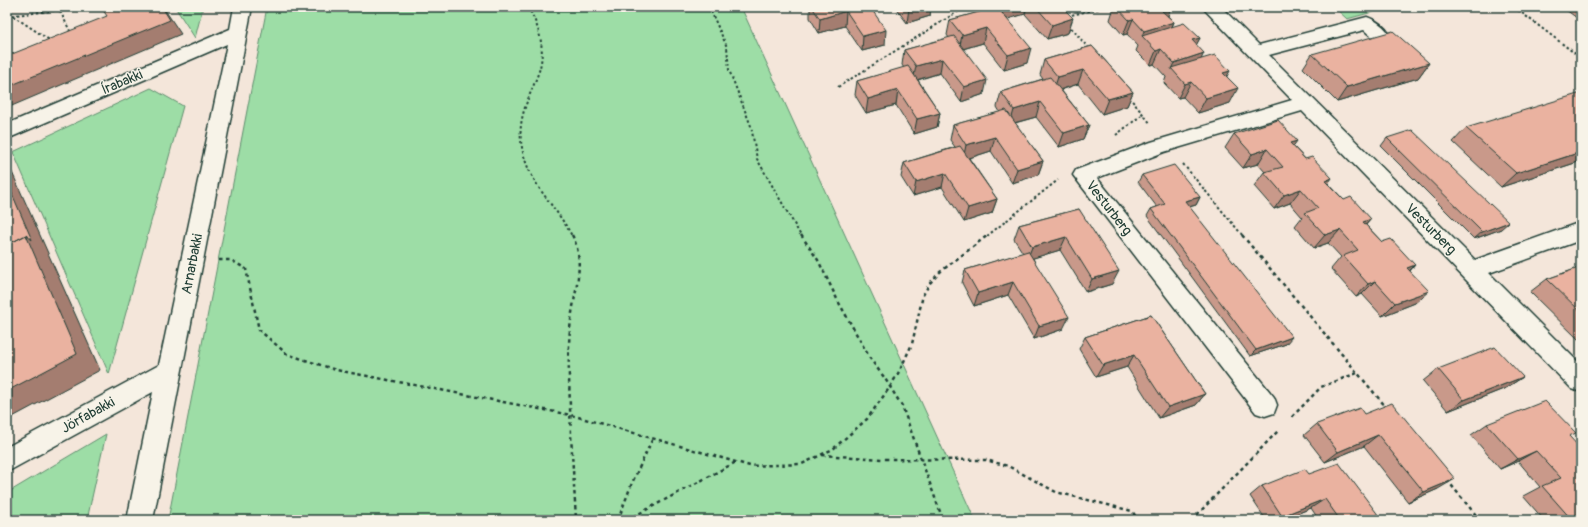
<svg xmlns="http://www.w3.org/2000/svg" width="1588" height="527" font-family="Pangolin,sans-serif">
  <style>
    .green { fill: #9ddda6; stroke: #5e8d6d }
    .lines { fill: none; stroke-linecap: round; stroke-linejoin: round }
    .minor-casing { stroke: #1f3d34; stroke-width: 3 }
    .path-far1 { stroke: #1f3d34; stroke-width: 2; stroke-dasharray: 2.5 2.5; stroke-linecap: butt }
    .path { stroke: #1f3d34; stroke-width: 2.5; stroke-dasharray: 3.5 3.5; stroke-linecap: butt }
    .minor { fill: #f7f3e8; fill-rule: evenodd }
    .wall { fill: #c9998a; stroke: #1f3d34 }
    .shaded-wall { fill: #a47d70; stroke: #1f3d34 }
    .building { fill: #eab2a0; stroke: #1f3d34 }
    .labels { text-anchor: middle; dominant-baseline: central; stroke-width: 3; stroke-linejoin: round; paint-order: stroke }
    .street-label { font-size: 14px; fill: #1f3d34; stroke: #f7f3e8 }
  </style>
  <rect width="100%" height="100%" fill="#f4e6da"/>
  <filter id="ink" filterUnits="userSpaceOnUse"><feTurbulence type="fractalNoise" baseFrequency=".025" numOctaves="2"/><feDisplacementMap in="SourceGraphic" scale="8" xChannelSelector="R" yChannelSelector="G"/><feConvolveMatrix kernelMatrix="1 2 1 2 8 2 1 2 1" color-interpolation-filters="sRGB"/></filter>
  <g filter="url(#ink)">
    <path class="green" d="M175,7H203L195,38Z
      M267,7H741L975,520H168Z
      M1334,7H1391L1347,19Z
      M151,88L183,106L109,374L13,152Z
      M106,434L87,520H7V493Z"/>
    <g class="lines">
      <defs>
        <path id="minor" d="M234,7H252L153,520H127L153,392L7,472V447L159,365L227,44L7,139V124L230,29Z
          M1202,7H1221L1259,45L1367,17C1376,20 1385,27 1390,35L1387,39C1376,42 1372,37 1364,30L1269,55L1475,260L1581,222V240L1489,273L1581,365V392L1572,389L1302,111L1164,152L1097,178L1274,397L1277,405L1274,413L1265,416L1256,413L1073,175L1076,170L1151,142L1292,100Z"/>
      </defs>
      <use href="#minor" class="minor-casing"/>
      <path class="path-far1" d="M58,7L71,33
        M528,7C539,26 546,49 539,71C531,95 518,114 521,141C526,183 554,202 572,236
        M709,7L727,47L729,70L751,126L757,159L801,236
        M1514,7L1581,58
        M7,16L59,10
        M13,16L51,41
        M1067,16L1106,7
        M1068,24L1090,50
        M838,87L965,7
        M1129,97L1151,124
        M1116,135L1143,114
        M1183,164L1243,236
        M987,236L1058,180"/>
      <path class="path" d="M572,235C585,259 576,287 572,313C567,344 569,375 570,407C571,445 574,482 576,520
        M801,235L818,260L838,301L871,360L884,377L902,406L943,520
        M1242,235L1386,407
        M219,260H231L246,269L259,330L287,354L336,370L571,415L750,466L802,464L833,449L867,419L890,387L900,370L912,344L923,295L930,283L940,272L988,235
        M1292,417L1321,387L1357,373
        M822,455L883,459L986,460L1008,466L1056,492L1132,511L1138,520
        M1447,480L1480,520
        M618,520L632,483L653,438
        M627,520L736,462
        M1192,520L1278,431"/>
      <use href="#minor" class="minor"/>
    </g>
    <path class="wall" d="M810,7H870L885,45L862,51L845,26L819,33L810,18Z
      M895,7H931L930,16L907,23Z
      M990,7H1062L1068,33L1047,39L1025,14L1007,19L1027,63L1004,70L983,43L963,49L984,94L961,102L940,73L918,80L940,113L937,127L914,134L896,105L866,113L855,95L857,81L904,68L902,65L904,50L949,38L947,35L950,20L991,9Z
      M1114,7H1170L1168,16L1174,22L1172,27L1200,38L1196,45L1201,59L1227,77L1230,103L1198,113L1183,97L1178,98L1164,83L1166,77L1154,64L1150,65L1136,51L1138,46L1127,34L1123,35L1110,20Z
      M1562,7H1581V21Z
      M1092,46L1133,92L1127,106L1102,114L1078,84L1061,90L1089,125L1083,139L1059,147L1036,117L1015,123L1043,161L1038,175L1012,183L991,151L969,158L997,199L992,213L964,222L942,187L913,196L901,177L904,163L955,147L950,140L953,125L1000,112L997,107L1001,92L1043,79L1040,75L1044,60Z
      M1312,54L1429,63L1418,78L1337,102L1303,68Z
      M1466,128L1581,161L1501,187L1453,142Z
      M1234,134L1293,146L1344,200L1371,219L1366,225L1382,242L1415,265L1410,271L1415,303L1382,316L1362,294L1356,297L1331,269L1341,257L1328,243L1314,248L1295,226L1302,217L1290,203L1274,209L1254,186L1264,172H1265L1258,164L1243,168L1225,148Z
      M1387,138L1501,229L1474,239L1381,146Z
      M1142,175L1200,197L1196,205L1189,207L1286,344L1250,356L1147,216L1151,209L1157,207L1138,182Z
      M1079,209L1112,284L1086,292L1060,250L1033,258L1063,329L1034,339L1008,295L974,306L962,283L965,270L1023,253L1014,239L1019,225Z
      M1581,267V341H1580L1530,292L1547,279Z
      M1151,315L1205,394L1196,405L1159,418L1127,367L1096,377L1079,349L1085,337Z
      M1438,369L1523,377L1506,388L1448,411L1423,381Z
      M1364,414L1438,489L1408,502L1364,446L1325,462L1304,435L1317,424Z
      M1487,424L1569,437L1581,520H1544L1523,496L1540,487L1518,461L1500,469L1471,435Z
      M1309,474L1382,520H1319L1311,508L1282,520H1266L1250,496L1262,486Z"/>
    <path class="shaded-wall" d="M162,7H163L181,34L7,108V87Z
      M912,7H931L930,16L907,23L909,8Z
      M1004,7H1027L1025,14L1001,21Z
      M1171,8L1165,23L1162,11Z
      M846,11L845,26L819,33L820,19Z
      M1073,18L1068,33L1047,39L1052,25Z
      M1133,19L1127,34L1123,35L1129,20Z
      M1174,22L1167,37L1142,36L1144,31Z
      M986,28L983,43L959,50L962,35Z
      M886,30L885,45L862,51L863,36Z
      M1200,38L1192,53V40Z
      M1031,48L1027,63L1004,70L1008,55Z
      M1161,49L1154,64L1150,65L1156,51Z
      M1204,53L1197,68L1171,69L1174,63Z
      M942,59L940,73L913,81L916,66Z
      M1429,63L1418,78L1337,102L1347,87Z
      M1083,70L1078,84L1053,92L1058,77Z
      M1230,71L1222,85L1223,73Z
      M987,80L984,94L961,102L964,87Z
      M1191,82L1183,97L1178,98L1185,84Z
      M1238,88L1230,103L1198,113L1206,98Z
      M898,90L896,105L866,113L868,99Z
      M1133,92L1127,106L1102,114L1108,99Z
      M1040,102L1036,117L1010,124L1014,110Z
      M940,113L937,127L914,134L917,119Z
      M1089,125L1083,139L1059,147L1064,133Z
      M995,137L991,151L963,160L966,145Z
      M1297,141L1287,155L1290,143Z
      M1267,149L1258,164L1243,168L1252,154Z
      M1581,152V161L1501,187L1516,173Z
      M7,161L100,370L7,420Z
      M1043,161L1038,175L1012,183L1017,169Z
      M945,173L942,187L913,196L916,182Z
      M1332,178L1322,192L1325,181Z
      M1301,189L1290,203L1274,209L1284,195Z
      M1200,197L1196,205L1181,209L1185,201Z
      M997,199L992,213L964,222L968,208Z
      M1371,219L1359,232L1363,222Z
      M1509,222L1501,229L1474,239L1482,232Z
      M1340,230L1328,243L1314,248L1325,235Z
      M1066,237L1060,250L1027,260L1032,247Z
      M1415,265L1402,278L1407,268Z
      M1119,271L1112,284L1086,292L1092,279Z
      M1375,281L1362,294L1356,297L1368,284Z
      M1013,282L1008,295L974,306L978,293Z
      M1429,291L1415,303L1382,316L1395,303Z
      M1069,317L1063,329L1034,339L1039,326Z
      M1292,337L1286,344L1250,356L1256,350Z
      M1134,355L1127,367L1096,377L1103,365Z
      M1523,377L1506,388L1448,411L1464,400Z
      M1205,394L1196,405L1159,418L1168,407Z
      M1378,435L1364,446L1325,462L1338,452Z
      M1536,451L1518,461L1500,469L1518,459Z
      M1455,479L1438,489L1408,502L1424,492Z
      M1325,499L1311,508L1282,520H1276L1282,516Z"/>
    <path class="building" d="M101,7H162L170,20L7,87V56L107,16Z
      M812,7H870L886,30L863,36L846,11L820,19Z
      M997,7L1031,48L1008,55L986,28L962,35L950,20Z
      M1036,7H1062L1073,18L1052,25Z
      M1117,7H1170L1171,8L1162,11L1174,22L1144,31L1133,19L1129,20Z
      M1184,23L1200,38L1192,40L1204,53L1174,63L1161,49L1156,51L1142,36Z
      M1393,31L1429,63L1347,87L1312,54Z
      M954,36L987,80L964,87L942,59L916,66L904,50Z
      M1092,46L1133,92L1108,99L1083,70L1058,77L1044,60Z
      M1215,55L1230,71L1223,73L1238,88L1206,98L1191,82L1185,84L1171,68Z
      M908,66L940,113L917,119L898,90L868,99L857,81Z
      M1050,77L1089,125L1064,133L1040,102L1014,110L1001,92Z
      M1581,93V152L1516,173L1466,128Z
      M1006,110L1043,161L1017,169L995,137L966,145L953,125Z
      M1278,120L1297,141L1290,143L1305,159L1312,157L1332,178L1325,181L1344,200L1351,197L1371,219L1363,222L1382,242L1391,239L1415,265L1407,268L1429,291L1395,303L1375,281L1368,284L1343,256L1358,250L1340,230L1325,235L1305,213L1318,208L1301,189L1284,195L1264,172L1283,167L1267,149L1252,154L1234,134Z
      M1412,130L1509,222L1482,232L1387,138Z
      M960,146L997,199L968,208L945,173L916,182L904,163Z
      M1174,165L1200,197L1185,201L1292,337L1256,350L1151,209L1165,204L1142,175Z
      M10,189L32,240L26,235L7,245V191Z
      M1079,209L1119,271L1092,279L1066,237L1032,247L1019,225Z
      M26,235L77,354L7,391V245Z
      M1028,251L1069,317L1039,326L1013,282L978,293L965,270Z
      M1581,267V312L1547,279Z
      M1151,315L1205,394L1168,407L1134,355L1103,365L1085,337Z
      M1495,347L1523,377L1464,400L1438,369Z
      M1545,401L1576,433L1569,436L1581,449V520H1572L1542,486L1561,478L1536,451L1518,459L1487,424Z
      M1392,403L1455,479L1424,492L1378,435L1338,452L1317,424L1360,408L1364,414Z
      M1339,463L1382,520H1340L1325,499L1282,516L1262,486L1305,469L1309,474Z"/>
  </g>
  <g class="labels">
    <g class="street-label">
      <text transform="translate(122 82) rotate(-23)">Írabakki</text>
      <text transform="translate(1109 208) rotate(52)">Vesturberg</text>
      <text transform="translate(1431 229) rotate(45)">Vesturberg</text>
      <text transform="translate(192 264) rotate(-79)">Arnarbakki</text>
      <text transform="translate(88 415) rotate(-29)">Jörfabakki</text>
    </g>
  </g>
  <rect width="1588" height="527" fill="none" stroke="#f7f3e8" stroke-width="24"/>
  <rect x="12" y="12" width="1564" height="503" fill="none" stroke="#1f3d34" stroke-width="1.5" filter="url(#ink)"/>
</svg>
